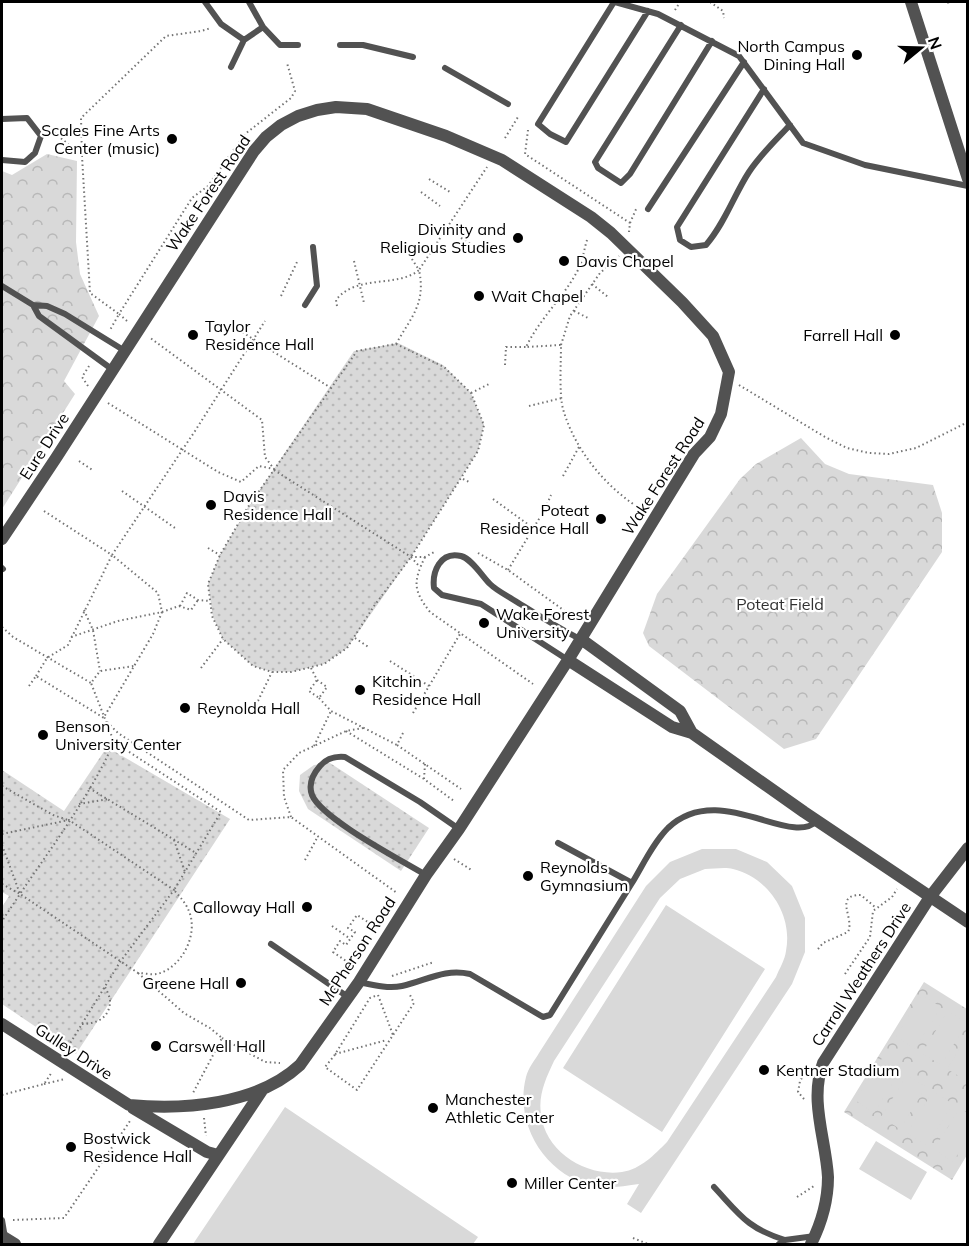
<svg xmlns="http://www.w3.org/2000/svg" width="969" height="1246" font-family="Mulish,sans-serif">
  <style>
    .grass { fill: url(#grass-dots) }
    .park { fill: url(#park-crowns) }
    .pitch { fill: #d9d9d9; fill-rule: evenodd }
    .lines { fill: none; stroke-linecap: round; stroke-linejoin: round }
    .path { stroke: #747474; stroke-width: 2; stroke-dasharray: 1.5 3; stroke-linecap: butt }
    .lane { stroke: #525252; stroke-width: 6 }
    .street { stroke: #525252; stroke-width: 12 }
    .poi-dot { fill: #000; stroke: #fff; stroke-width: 2 }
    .labels { text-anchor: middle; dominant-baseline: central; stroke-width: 4.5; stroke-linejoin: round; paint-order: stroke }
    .poi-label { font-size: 16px; fill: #000; stroke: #fff; text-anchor: start }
    .street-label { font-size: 16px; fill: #000; stroke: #fff }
    .park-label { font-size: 16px; fill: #303030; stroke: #fff }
  </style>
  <defs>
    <pattern id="grass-dots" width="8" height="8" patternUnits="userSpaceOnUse" patternTransform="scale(1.5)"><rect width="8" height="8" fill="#d9d9d9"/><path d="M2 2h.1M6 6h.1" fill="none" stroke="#b8b8b8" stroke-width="1.8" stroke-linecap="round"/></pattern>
    <pattern id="park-crowns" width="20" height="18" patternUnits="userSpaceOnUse" patternTransform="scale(1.5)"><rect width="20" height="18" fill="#d9d9d9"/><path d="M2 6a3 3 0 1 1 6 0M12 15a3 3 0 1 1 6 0" fill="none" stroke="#b8b8b8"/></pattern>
  </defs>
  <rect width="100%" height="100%" fill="#fff"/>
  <path class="grass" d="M398,343L443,365L471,393L484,425L478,451L411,557L347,648L324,664L291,672L269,671L253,666L223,639L213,617L208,584L220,555L248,507L354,351Z
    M107,747L230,819L76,1054L2,1004V907L9,896L2,892V770L64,811Z
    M330,763L429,828L401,871L308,809L299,791L300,775L314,765Z"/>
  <path class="park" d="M47,154L77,161L76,242L80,274L99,316L64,381L75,394L2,509V171L12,175Z
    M801,438L825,464L849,474L933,485L942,513V552L816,739L784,749L649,646L643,633L657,594L740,479L756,464Z
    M924,982L967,1009V1155L952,1180L844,1112Z"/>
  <path class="pitch" d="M702,849H736L767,862L792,886L805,918V952L792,984L641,1213L627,1204L639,1184C625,1186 607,1189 593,1186C545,1175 514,1124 526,1077C528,1068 535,1060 539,1053L646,886L670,862ZM705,869C714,869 725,867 733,869C769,878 793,915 786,951C785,960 779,969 776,977L667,1142C654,1155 641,1169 622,1172C586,1177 545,1152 541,1114C538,1095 546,1078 554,1061L660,898L680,879Z
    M666,905L765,969L662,1132L563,1068Z
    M922,995L941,1007L915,1049L896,1036Z
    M948,1011L967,1023L941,1065L922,1053Z
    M967,1036L968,1080L967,1081L947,1069Z
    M881,1059L900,1071L874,1113L855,1100Z
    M907,1075L926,1087L900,1129L881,1117Z
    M933,1091L953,1104L927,1145L907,1133Z
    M285,1107L478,1237L473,1244H193Z
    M960,1108L967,1113V1139L953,1162L934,1149Z
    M876,1141L927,1172L911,1200L859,1169Z"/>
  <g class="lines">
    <path class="path" d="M710,2L723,11L724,18
      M948,2L949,6
      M675,10L680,2
      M47,129L49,128L82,156L90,293L119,314L110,330
      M528,130L525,154L630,223L629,232
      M505,138L518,117
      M82,156L81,118L166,36L201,31L211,28
      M429,179L450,192
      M421,192L440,206
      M630,223L637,207
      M446,228L475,247
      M587,240C584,249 583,260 579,268C565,296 540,318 526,347L561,345C561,362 559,394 563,409C575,451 607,489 644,511
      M354,261L364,303
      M592,284L608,297
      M281,296L297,262
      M337,306L336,300C356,274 398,288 419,270L401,242
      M574,311L590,319
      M127,321L119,314L192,198L208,186L245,134L291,98L295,91L287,63
      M231,325L331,388
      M396,344L444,367L471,393L484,425L478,451L411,557L374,606L347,648L324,664L291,672H272L253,666L223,639L212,616L208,584L220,555L248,507L357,351Z
      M396,344C412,316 426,303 419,270L487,167
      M561,345L570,316L600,273L619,256
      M505,365L506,347H526
      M739,385L825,437L847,448L869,453L889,454L916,448L968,422
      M88,386L82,377L89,366
      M471,393L491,383
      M108,403L218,472L241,482L259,466L274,469L265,457L262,420L149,337
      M529,406L562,398
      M79,461L94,471
      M274,470L411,557H425L436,551
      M563,476L579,447
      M463,479L471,483
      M122,491L175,528
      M493,499L533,528
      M44,511L112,555L195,431L265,321
      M208,548L220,555
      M478,553L508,570L573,617
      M411,557L419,566
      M425,557C413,582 413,590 430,612L533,684
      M508,570L545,509L551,495
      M180,606L187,593L198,600L210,601
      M84,610L93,630L100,671
      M2,627L13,637L91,683
      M71,637L118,621L162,612L179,606L191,610L198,600
      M355,638L370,648
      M390,661L429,686
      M201,668L223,639
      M311,668L317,680L327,687L319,698L309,691L317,680
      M36,676L47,658L68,645L112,555L158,593L162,612L153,634L104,717
      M29,686L36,676L104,718
      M319,698L331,711L397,745
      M256,705L272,672
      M413,713L460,634
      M107,722L118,733L249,820L291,817L397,893
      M346,731L424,779L454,801
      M403,733L397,745L461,789
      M114,742L221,812L174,890C179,896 185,902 188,909C200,933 182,968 157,974C151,975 144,973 138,973L20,894C53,845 90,796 114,742L91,683L100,671L134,666
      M314,746L331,711
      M424,779L425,764
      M2,786L53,815L68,820
      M89,788L196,853
      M79,804L108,799
      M291,817L284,797L283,770L299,753L346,731L364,728
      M2,834L69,820L174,890L120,962L66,1050
      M174,840L185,872
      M2,845L20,894L2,921
      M454,859L473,871
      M305,860L317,838
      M2,884L20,894
      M332,926L349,938
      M818,949L823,943L848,932C855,918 833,895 861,895L876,908
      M349,963L333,952L340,941L346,945L355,932L348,928L357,915L374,926
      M138,973L184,1013L210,1028L222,1038L193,1093
      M845,974L870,937L873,911L892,897L897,889
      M392,976L434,962
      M378,995L393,1035
      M375,996L370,998L334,1056L325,1067L357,1090L414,1003L410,995
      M82,1024C96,1024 110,1018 110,1001C110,997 107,991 105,987
      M222,1038L265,1062L280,1063
      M335,1054L387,1040
      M44,1084L65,1079
      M2,1095L44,1084L52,1072
      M804,1099L798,1092L800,1081L807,1070
      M204,1118L206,1136
      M797,1197L814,1186
      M13,1220L64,1218L130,1121
      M633,1238L648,1244"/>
    <path class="lane" d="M205,2L221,24L244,40L263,27L249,2
      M614,2L538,124L550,134L566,142L648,11
      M615,2L658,14L739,56L803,143L865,165L968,186
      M681,25L595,162L598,168L621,183L630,174L712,41
      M263,27L280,45H298
      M340,45H363L413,57
      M231,67L244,40
      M445,68L508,104
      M764,89L677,227L680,240L691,247L706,245C725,223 734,195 749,172C761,154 776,140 790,125
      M2,119L27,118L41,136L35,153L25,162L2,160
      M648,209L744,62
      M2,286L33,305L47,306L65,314L125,351
      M33,305L39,316L113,370
      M305,305L317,286L313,247
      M2,568L3,569
      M568,660L481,604L442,595L434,588C432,572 440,551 461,556C472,559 482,576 490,584C497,591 508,596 517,602C538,615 558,628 580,639
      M426,875C401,860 322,819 312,795C308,784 313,774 320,766C327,758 335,756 345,757L420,802L459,829
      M632,883C643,865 653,843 668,828C719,780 790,848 817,821
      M271,944L348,997
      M359,982C373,985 388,989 402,986C426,981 444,968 470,974L543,1017L550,1015L632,883L558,843
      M714,1187C740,1215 747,1228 785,1240
      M2,1220L5,1238
      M779,1244L785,1240L815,1236"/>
    <path class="street" d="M911,2L968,179
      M2,539L56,458L254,151L266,137L281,125L298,116L317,110L336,107L367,109L446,136L502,160L591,217L611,233L682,302L713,336L729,372L721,414L710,437L694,454L568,660L459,829L426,875L359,982L300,1065C257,1105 184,1110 129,1105L2,1024
      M581,639L680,711L692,733
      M568,660L672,727L692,733L804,812L968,922
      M133,1108L207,1152L218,1155
      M2,1236L15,1244
      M159,1244L263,1089
      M811,1244C821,1224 828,1200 828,1177C826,1140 809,1100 823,1063L930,897L968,848"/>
  </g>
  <g class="poi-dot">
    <circle cx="857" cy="55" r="6"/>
    <circle cx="172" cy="139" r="6"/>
    <circle cx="518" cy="238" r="6"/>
    <circle cx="564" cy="261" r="6"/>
    <circle cx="479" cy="296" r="6"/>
    <circle cx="193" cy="335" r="6"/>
    <circle cx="895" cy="335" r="6"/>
    <circle cx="211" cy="505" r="6"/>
    <circle cx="601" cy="519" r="6"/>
    <circle cx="484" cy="623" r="6"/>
    <circle cx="360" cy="690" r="6"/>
    <circle cx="185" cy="708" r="6"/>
    <circle cx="43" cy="735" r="6"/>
    <circle cx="528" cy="876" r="6"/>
    <circle cx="307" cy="907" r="6"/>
    <circle cx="241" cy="983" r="6"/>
    <circle cx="156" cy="1046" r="6"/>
    <circle cx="764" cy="1070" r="6"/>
    <circle cx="433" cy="1108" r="6"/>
    <circle cx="71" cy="1147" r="6"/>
    <circle cx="512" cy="1183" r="6"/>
  </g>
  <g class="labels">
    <g class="poi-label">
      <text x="845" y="46" text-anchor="end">North Campus<tspan x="845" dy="18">Dining Hall</tspan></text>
      <text x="160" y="130" text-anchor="end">Scales Fine Arts<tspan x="160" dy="18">Center (music)</tspan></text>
      <text x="506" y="229" text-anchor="end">Divinity and<tspan x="506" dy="18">Religious Studies</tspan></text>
      <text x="576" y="261">Davis Chapel</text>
      <text x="491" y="296">Wait Chapel</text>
      <text x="205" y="326">Taylor<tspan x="205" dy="18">Residence Hall</tspan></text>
      <text x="883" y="335" text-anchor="end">Farrell Hall</text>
      <text x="223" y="496">Davis<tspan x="223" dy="18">Residence Hall</tspan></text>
      <text x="589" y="510" text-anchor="end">Poteat<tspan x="589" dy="18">Residence Hall</tspan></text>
      <text x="496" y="614">Wake Forest<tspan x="496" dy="18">University</tspan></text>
      <text x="372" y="681">Kitchin<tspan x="372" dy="18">Residence Hall</tspan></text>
      <text x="197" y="708">Reynolda Hall</text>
      <text x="55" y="726">Benson<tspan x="55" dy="18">University Center</tspan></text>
      <text x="540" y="867">Reynolds<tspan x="540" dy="18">Gymnasium</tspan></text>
      <text x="295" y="907" text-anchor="end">Calloway Hall</text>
      <text x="229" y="983" text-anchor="end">Greene Hall</text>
      <text x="168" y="1046">Carswell Hall</text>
      <text x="776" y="1070">Kentner Stadium</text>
      <text x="445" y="1099">Manchester<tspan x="445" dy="18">Athletic Center</tspan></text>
      <text x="83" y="1138">Bostwick<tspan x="83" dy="18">Residence Hall</tspan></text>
      <text x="524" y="1183">Miller Center</text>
    </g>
    <g class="street-label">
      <text transform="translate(208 193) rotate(-56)">Wake Forest Road</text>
      <text transform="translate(44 446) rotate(-57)">Eure Drive</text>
      <text transform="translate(663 476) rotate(-57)">Wake Forest Road</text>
      <text transform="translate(357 951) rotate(-57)">McPherson Road</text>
      <text transform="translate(861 974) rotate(-57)">Carroll Weathers Drive</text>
      <text transform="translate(74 1051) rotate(33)">Gulley Drive</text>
    </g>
    <g class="park-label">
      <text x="780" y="604">Poteat Field</text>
    </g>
  </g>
  <rect width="969" height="1246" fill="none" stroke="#000000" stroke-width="6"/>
  <g transform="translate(921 48) rotate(71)" stroke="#ffffff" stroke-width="4.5" paint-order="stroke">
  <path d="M0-4.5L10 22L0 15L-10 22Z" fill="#000000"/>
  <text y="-9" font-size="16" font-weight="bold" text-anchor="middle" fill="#000000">N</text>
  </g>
</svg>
